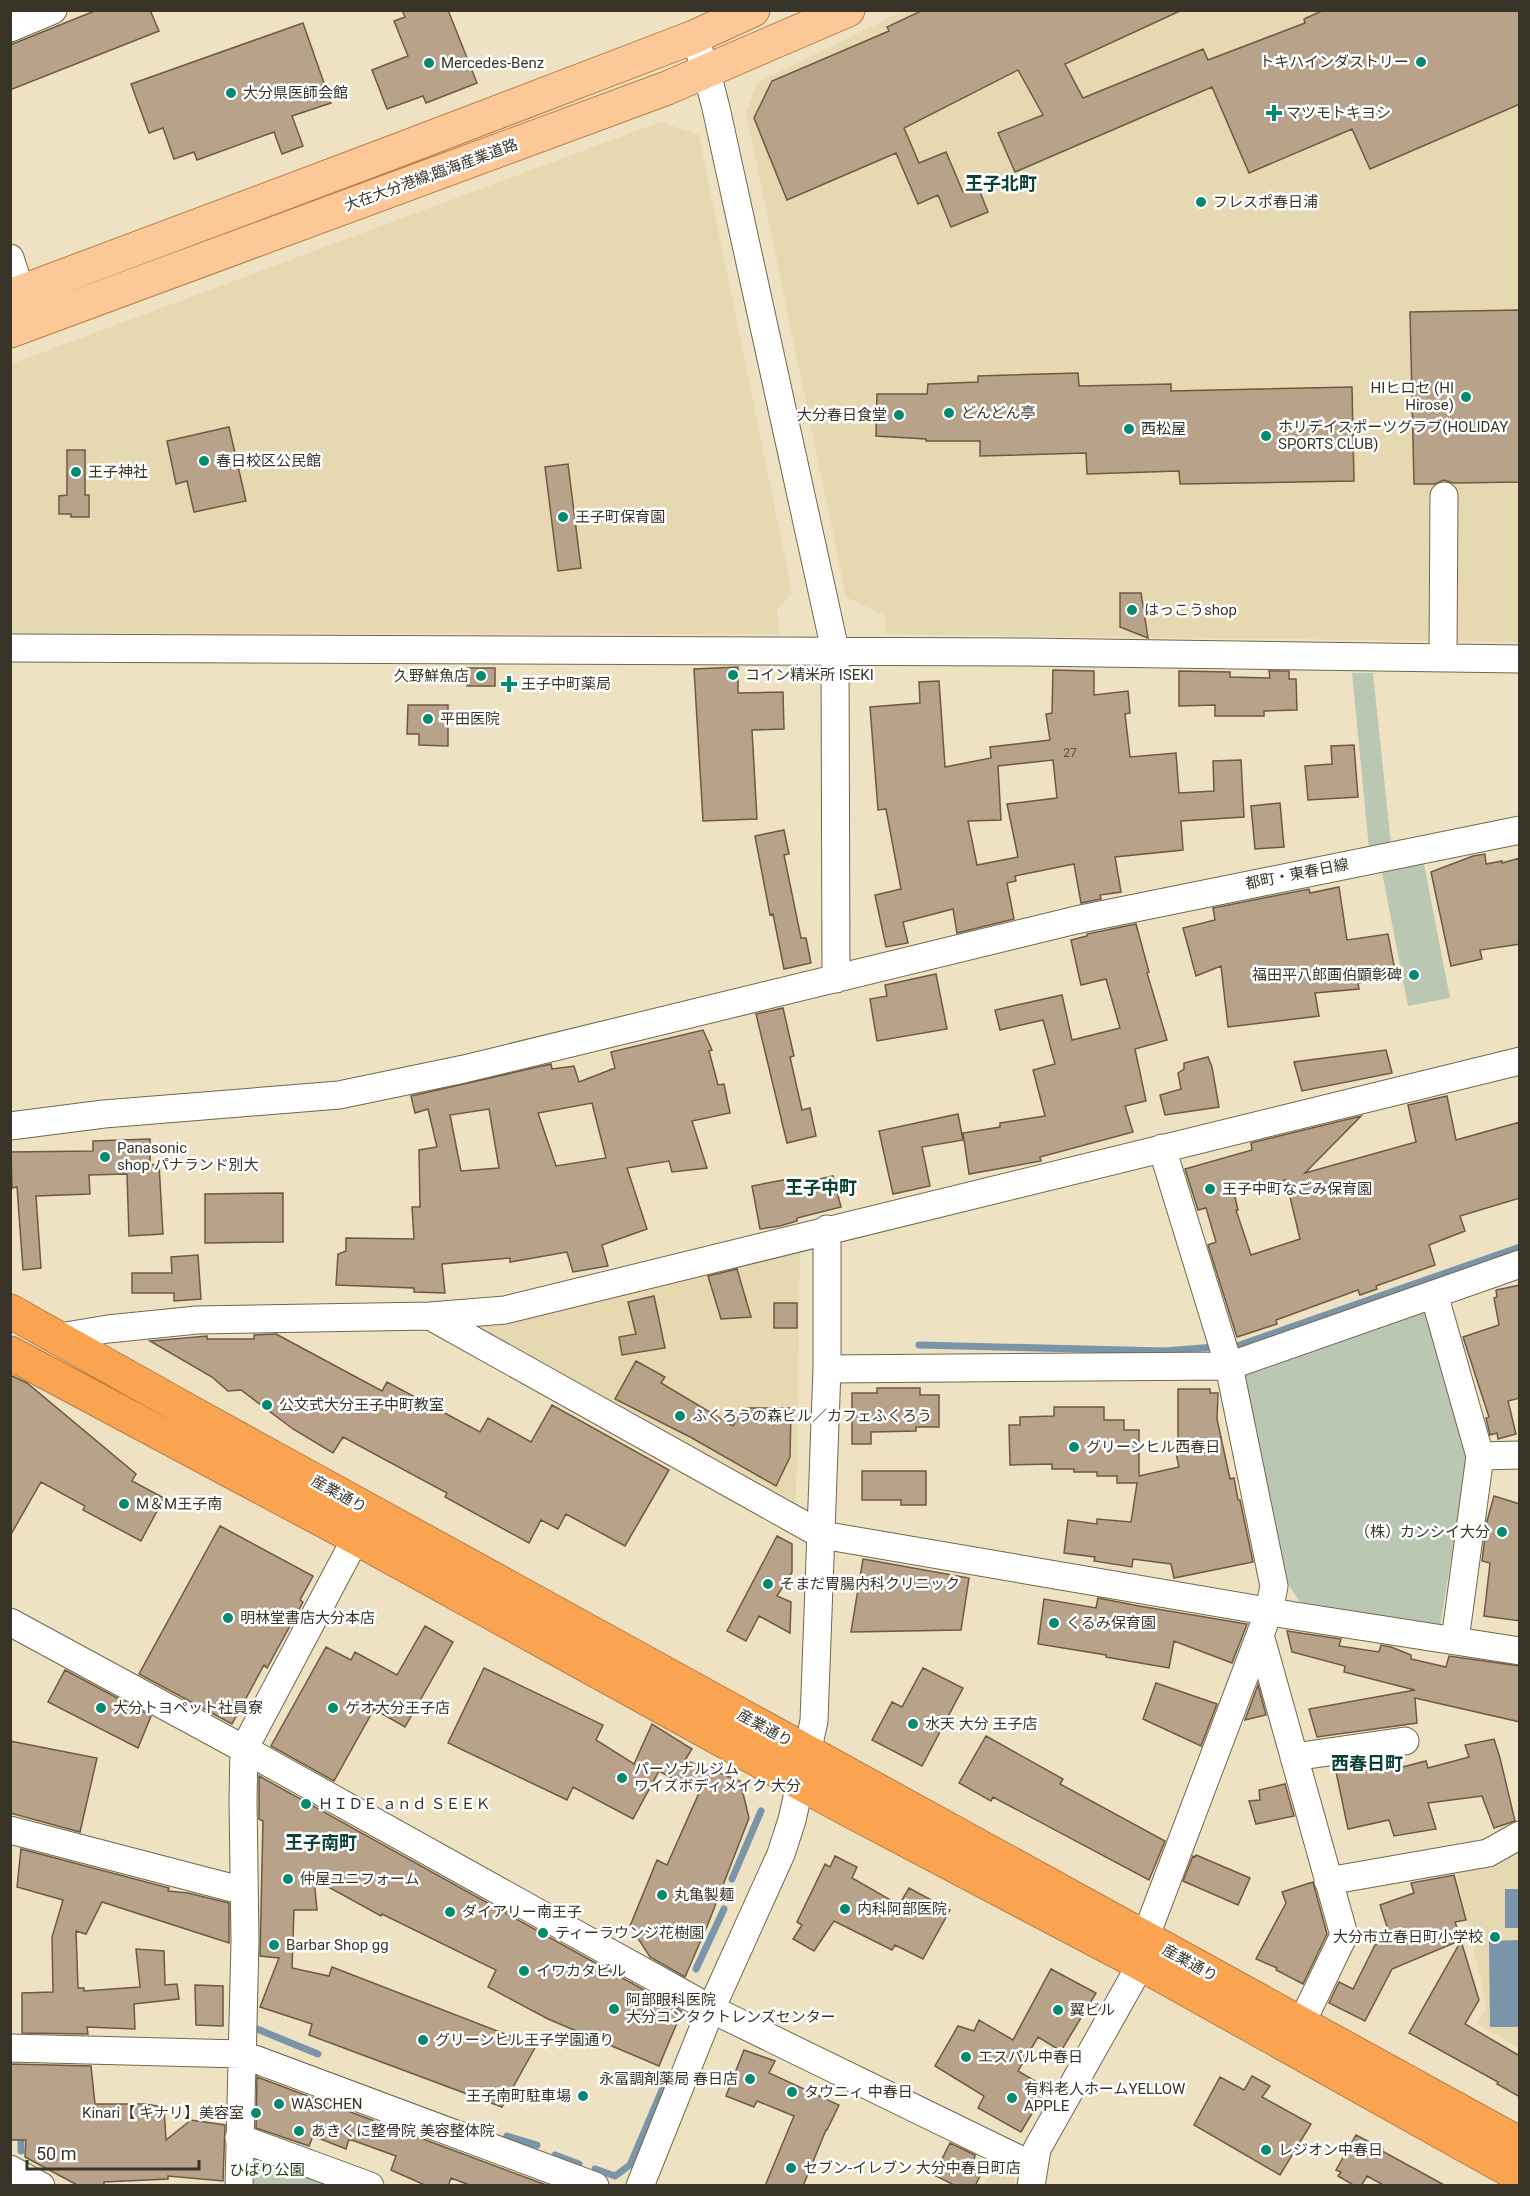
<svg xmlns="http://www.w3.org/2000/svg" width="1530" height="2196" font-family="Roboto,'Noto Sans JP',sans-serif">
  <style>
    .built { fill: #e6d8b1 }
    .green { fill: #bac7b3 }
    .water { fill: #7a95a9 }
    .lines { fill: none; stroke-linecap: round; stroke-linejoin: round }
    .stream { stroke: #7a95a9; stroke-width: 7 }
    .building { fill: #b8a289; stroke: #6e5942; stroke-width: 1.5; fill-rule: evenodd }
    .minor-casing { stroke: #71674b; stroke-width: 29 }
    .major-casing { stroke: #b67d43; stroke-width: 35 }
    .highway-casing { stroke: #b67d43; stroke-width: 35 }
    .minor { stroke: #fff; stroke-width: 27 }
    .major { stroke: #fcc897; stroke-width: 33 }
    .highway { stroke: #faa452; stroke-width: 33 }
    .poi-dot { fill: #038a6f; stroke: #fff; stroke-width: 2 }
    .labels { text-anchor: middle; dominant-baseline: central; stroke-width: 5; stroke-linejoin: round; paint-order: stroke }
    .number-label { font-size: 12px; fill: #585040 }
    .poi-label { font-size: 15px; fill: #383427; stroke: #fff; text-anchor: start }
    .street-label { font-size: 15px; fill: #383427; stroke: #fff }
    .park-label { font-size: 15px; fill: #20380e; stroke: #fff }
    .quarter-label { font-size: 18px; font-weight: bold; fill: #0b4235; stroke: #fff }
  </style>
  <rect width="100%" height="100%" fill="#eee2c2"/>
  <path class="built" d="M903,11H1519V642L886,634L885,616L846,597L746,112L757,83Z
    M660,122L699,135L792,593L777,610L779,634L11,633V364Z
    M800,1249L796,1502L482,1333L481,1323Z
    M1519,1845V2048L1477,2023L1487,2008L1455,1866Z
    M994,2161L1011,2167L1009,2176H1014V2185L984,2186Z"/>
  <path class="green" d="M1352,673H1373L1391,845L1369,848Z
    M1423,859L1450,998L1408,1006L1381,867Z
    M1426,1310L1468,1456L1440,1626L1300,1602L1288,1584L1244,1374Z
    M257,2150L349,2185H251V2157Z"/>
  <path class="water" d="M1505,1889H1519V1928H1505Z
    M1519,1940V2027H1490L1489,1941Z"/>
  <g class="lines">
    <path class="stream" d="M919,1345L1164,1351L1216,1347
      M1230,1346H1237L1520,1247
      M732,1879L761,1811
      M696,1969L724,1909
      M252,2027L318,2054
      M21,2132V2151
      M507,2136L537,2145
      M555,2155L579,2164
      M595,2169L615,2176L630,2165L668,2076"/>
  </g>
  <path class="building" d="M97,10H150L159,31L10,90V45Z
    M402,10H448L477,83L426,103L423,96L387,109L372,70L408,56L394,21L405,17Z
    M923,10H1182L1065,64L1083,98L1203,49L1208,60L1305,23L1304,19L1324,10H1520V104L1370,169L1352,129L1249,173L1212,87L1015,172L998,133L1043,115L1018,70L904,128L919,163L946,152L963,192L978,187L988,212L951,227L938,195L918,204L896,153L787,200L754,118L772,81L889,31L887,27Z
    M303,23L331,103L292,116L303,146L282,154L274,132L197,160L194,152L174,159L163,128L149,133L131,84Z
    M1520,310V482L1453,483L1444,480L1435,484H1414L1410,312Z
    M1078,373L1079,386L1171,384V391L1352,387L1354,481L1180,484L1179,471L1087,474L1086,453L980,456V441H926V439L876,436L877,394H927L928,384L978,382V376Z
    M229,427L246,501L194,512L187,481L176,484L167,441Z
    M67,450H85V495H89V517H71V514H59V496L67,495Z
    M568,464L581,568L558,571L545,467Z
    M1120,593H1141L1148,638L1120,627Z
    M738,667V693L783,692L784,729L752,730L757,819L703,821L694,669Z
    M467,668H495V686H467Z
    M1053,670L1094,671V695L1128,691L1130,713L1125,714L1130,757L1176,753L1179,793L1214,791L1213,761L1241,760L1244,817L1181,821L1183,850L1115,857L1121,892L1100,895L1101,899L1081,903L1074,864L1015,876L1016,881L1007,883L1014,919L957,933L953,909L903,922L908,943L886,947L875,895L901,889L886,809L878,810L870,707L920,703L919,682L939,681L945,767L991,758L990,747L1050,740L1046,714L1052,713ZM1053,760L1057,798L1007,804L1018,857L977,865L968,821L1001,820L998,766Z
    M1179,671L1230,672V677L1270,678L1269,671H1289V679H1296L1297,710L1264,711V716H1215V705L1179,706Z
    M408,705H448V746L419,745V734H407Z
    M1354,745L1358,797L1308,800L1305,766L1332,764L1331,746Z
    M1280,803L1284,847L1255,849L1251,806Z
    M784,830L789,854L784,855L801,938H806L811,963L784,969L773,914L770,915L755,836Z
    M1485,854L1486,864L1502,861V863L1520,858V944L1480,950L1482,959L1451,966L1431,872L1473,856Z
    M1339,887L1347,940L1388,934L1396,976L1358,983L1359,989L1315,993L1319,1016L1228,1027L1221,966L1196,976L1183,928L1215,920L1213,908L1309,889L1310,893Z
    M1136,924L1149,972L1147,973L1167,1040L1135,1049L1146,1101L1125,1106L1133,1132L1040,1157L1041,1161L969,1174L963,1133L1000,1127V1123L1045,1116L1033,1070L1055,1064L1043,1020L1000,1030L995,1010L1062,995L1072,1040L1120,1028L1106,979L1081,985L1071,940L1087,936V934Z
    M936,974L947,1029L877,1041L870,999L887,996L885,985Z
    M783,1008L794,1056L790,1057L802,1110L810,1108L816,1136L787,1143L756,1014Z
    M703,1030L712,1050L709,1051L718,1085L724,1084L730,1113L692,1121L707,1168L672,1172L669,1161L627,1168L647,1229L602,1245L608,1266L573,1272L567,1252L510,1262V1258L442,1264L445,1293L414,1292V1288L336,1285L338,1254L346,1251V1238L414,1239L412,1207H420L419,1150L437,1147L428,1109L415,1113L411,1096L551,1064L552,1069L574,1066L579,1082L615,1068L611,1052ZM592,1103L606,1158L556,1166L538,1113ZM489,1109L499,1168L461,1171L450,1115Z
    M1386,1050L1392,1073L1302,1091L1294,1062Z
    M1208,1057L1212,1067L1219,1107L1165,1115L1160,1095L1181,1089L1178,1073L1184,1069V1063Z
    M1447,1096L1456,1140L1520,1122V1198L1460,1216L1465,1231L1429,1245L1435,1265L1376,1286L1377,1289L1360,1295L1358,1290L1276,1320L1277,1324L1237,1337L1208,1245L1216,1242L1206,1208L1198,1210L1185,1169L1252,1150L1251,1143L1361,1116L1305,1173L1416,1142L1408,1105ZM1286,1180L1300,1239L1251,1255L1236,1210H1238L1234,1193Z
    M958,1114L963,1140L922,1147L930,1186L893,1194L879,1131Z
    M150,1139V1165L159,1164L163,1234L129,1236L127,1174L89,1175L90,1194L36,1196L41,1268L23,1270L17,1187L12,1188L11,1152L93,1151V1141Z
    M833,1176L841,1207L797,1218V1221L780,1226L760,1229L752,1186L789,1179L790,1186Z
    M283,1193V1242L205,1243V1194Z
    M198,1255L201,1299L174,1301V1293H132V1273H172L171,1257Z
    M737,1269L751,1317L721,1319L708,1276Z
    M1520,1285V1398L1508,1401L1516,1434L1498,1439L1497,1433L1490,1435L1486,1418L1489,1417L1463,1337L1499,1325L1494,1298L1497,1297L1496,1290Z
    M654,1296L665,1348L622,1355L619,1337L636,1334L628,1302Z
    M774,1303H797V1328H774Z
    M276,1334L382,1391L387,1382L480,1432L488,1418L531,1442L552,1405L669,1470L625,1546L566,1514L558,1529L541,1520L529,1543L445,1497L447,1493L343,1437L333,1453L293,1429L241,1390L228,1391L212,1377L150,1341L207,1336V1339H254V1335Z
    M636,1361L665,1377L661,1383L733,1426L743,1408H791L790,1457L776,1486L692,1438L615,1399Z
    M10,1375L27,1383L136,1474L132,1481L164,1498L141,1541L83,1510L85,1506L41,1482L10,1536Z
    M877,1388H920V1395H939V1427H916V1431L871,1432V1444H852V1393H877Z
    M1178,1389H1210V1393H1218L1217,1419L1230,1479L1234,1478L1238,1500H1240L1253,1562L1174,1578L1171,1564L1133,1559L1132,1567L1094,1561L1095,1557L1064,1553L1068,1520L1097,1524V1519L1131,1522L1137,1483H1117V1476H1097V1472H1074V1469H1052V1464L1010,1465L1009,1425H1020V1417L1054,1416V1407H1104V1420H1124V1430H1139V1476L1179,1467L1175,1449L1178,1448Z
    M862,1471H926V1505H901V1500H862Z
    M1494,1496L1520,1504V1621L1484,1616L1490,1563L1482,1561L1487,1521Z
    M220,1526L313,1576L300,1600L303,1602L267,1668L264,1665L232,1724L139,1674Z
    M777,1536L792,1544V1572L777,1596L791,1602L790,1633L759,1616L746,1641L727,1631Z
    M863,1559L969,1578L961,1630L851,1632Z
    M1098,1598L1139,1606L1247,1624L1232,1663L1174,1641L1169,1668L1106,1657V1655L1038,1644L1044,1599L1096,1608Z
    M425,1626L453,1642L405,1727L374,1709L334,1781L271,1746L326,1647L351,1660L355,1652L397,1675Z
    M1287,1631L1341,1639L1339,1646L1379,1652L1381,1645L1391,1647L1411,1655V1659L1446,1667L1449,1656L1520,1666V1722L1415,1698L1417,1723L1317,1737L1309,1709L1415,1690L1344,1672L1345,1666L1292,1652Z
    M484,1668L603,1725L596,1740L634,1764L652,1724L692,1749L685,1760L740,1781L749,1818L708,1924L685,1977L650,1957L630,1926L657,1860L667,1865L699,1793L659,1771L633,1819L573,1787L567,1800L448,1743Z
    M923,1668L963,1688L922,1766L872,1740L892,1702L902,1707Z
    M65,1670L151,1716L138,1748L48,1702Z
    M1156,1683L1217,1704L1201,1746L1143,1719Z
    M1258,1685L1266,1715L1245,1720Z
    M986,1736L1063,1779L1060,1784L1165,1841L1149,1880L993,1797L991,1801L959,1783Z
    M1494,1739L1500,1758L1515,1821L1494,1828L1482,1796L1428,1803L1436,1829L1394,1836L1389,1820L1348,1829L1335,1767L1379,1761L1383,1772L1426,1761L1428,1768L1469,1757L1465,1745Z
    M10,1741L97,1758L80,1832L10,1813Z
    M259,1776L682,2011L659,2066L548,2019L488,1987L496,1970L382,1914L381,1916L314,1879L317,1910H294L292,1968L329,1976L332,1967L536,2046L502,2107L309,2035L312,2024L260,2007L279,1958L260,1956L263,1821L259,1819Z
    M1285,1784L1294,1816L1256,1824L1249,1801L1260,1800L1259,1790Z
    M21,1849L169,1888L168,1891L188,1893L229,1903V1943L102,1902L86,1934L76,1931L78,1988H84V1991L140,1987L136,1949L164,1951L165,1985L177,1984L179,1999L134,2004L135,2029L87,2027L88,2034L22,2033V1993L53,1992L52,1937L63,1900L17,1887Z
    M1196,1855L1250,1878L1238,1905L1183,1881L1193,1856L1195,1857Z
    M835,1856L857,1867L852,1878L899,1905L909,1888L950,1910L923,1959L895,1945L892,1950L834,1921L814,1951L793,1939L802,1925L797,1922L825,1864L830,1867Z
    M1454,1875L1466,1920L1455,1922L1461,1940L1392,1969L1365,2021L1329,2003L1339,1982L1353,1989L1375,1945L1391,1939L1380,1905L1414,1893L1411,1883Z
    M1313,1882L1327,1934L1303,1984L1276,1970L1277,1968L1256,1959L1286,1903L1282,1892Z
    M1461,1941L1479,2000L1465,2024L1520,2056V2097L1497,2084L1498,2082L1409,2033Z
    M1051,1969L1096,1993L1061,2051L1038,2037L1018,2071L1047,2088L1021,2132L978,2108L984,2096L935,2066L958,2026L974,2031L979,2020L1013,2040Z
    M195,1985L223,1986V2026L196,2025Z
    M744,2050L775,2061L769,2073L839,2105L827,2130H826L803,2186H765L794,2116L757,2101L754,2107L726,2096Z
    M10,2064L91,2066L95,2104H144L164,2107L166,2140L191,2120L225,2125L223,2181L168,2176V2179L104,2182V2186H79L25,2157L26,2140H10Z
    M1252,2076L1270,2086L1262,2097L1311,2124L1280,2175L1194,2125L1220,2077L1244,2090Z
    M257,2077L431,2142L549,2186H472L451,2178L448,2186H427L391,2170L396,2156L349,2139L346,2149L313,2136L309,2146L256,2128Z
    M1356,2135L1383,2149L1382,2151L1446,2186H1385L1367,2176L1361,2186H1355L1338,2176L1341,2172L1336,2170Z
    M950,2143L975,2155L974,2160L985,2166L975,2186H956L934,2175Z"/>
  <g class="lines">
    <defs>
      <path id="minor" d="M10,28L53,10
        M694,37L707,73L716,108L835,650L836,979
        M10,258L21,292
        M10,648L1027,652L1520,659
        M1443,657L1444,496
        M10,1126L104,1114L339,1095L464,1069L1076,920L1520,830
        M1434,1294L1480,1456
        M430,1316L822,1535L1295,1616L1520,1651
        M60,1337L108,1329L197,1320L430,1316L505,1310L1520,1061
        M827,1369L1229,1366L1520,1264
        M10,1622L244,1749L711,2009L1033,2166
        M1260,1635L1344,1935L1301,2024
        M1455,1640L1480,1456L1520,1455
        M1294,1757L1405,1741
        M10,1830L244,1891
        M1328,1881L1488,1853L1520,1835
        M10,2048L241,2054L595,2186
        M239,2138L370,2186
        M10,2169L41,2186
        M239,2186L245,1941L243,1801L244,1749L356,1538
        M640,2186L711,2009L781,1854L792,1820L814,1721L827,1369V1229
        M1031,2186L1037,2149L1141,1964L1145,1938L1260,1635L1269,1611L1274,1586L1229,1366L1162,1148"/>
      <path id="major" d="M10,296L396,151L694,37L753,10
        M10,331L667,88L848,10"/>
      <path id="highway" d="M10,1311L192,1413L1520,2144
        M10,1353L356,1538L845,1808L1141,1964L1520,2176"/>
    </defs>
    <use href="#minor" class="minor-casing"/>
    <use href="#major" class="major-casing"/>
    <use href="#highway" class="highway-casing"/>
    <use href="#minor" class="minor"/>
    <use href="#major" class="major"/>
    <use href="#highway" class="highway"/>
  </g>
  <g class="poi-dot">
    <circle cx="1421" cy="62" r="6"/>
    <circle cx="429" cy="63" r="6"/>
    <circle cx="231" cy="93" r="6"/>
    <path d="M1271 104h6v6h6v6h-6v6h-6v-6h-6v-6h6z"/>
    <circle cx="1201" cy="202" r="6"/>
    <circle cx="1466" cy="397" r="6"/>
    <circle cx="949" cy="413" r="6"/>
    <circle cx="899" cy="415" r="6"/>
    <circle cx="1129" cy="429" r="6"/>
    <circle cx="1266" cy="436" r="6"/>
    <circle cx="204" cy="461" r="6"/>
    <circle cx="76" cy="472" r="6"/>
    <circle cx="563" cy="517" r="6"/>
    <circle cx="1132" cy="610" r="6"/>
    <circle cx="733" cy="675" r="6"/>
    <circle cx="481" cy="676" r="6"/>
    <path d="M506 675h6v6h6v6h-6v6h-6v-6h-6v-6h6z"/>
    <circle cx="428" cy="719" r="6"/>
    <circle cx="1414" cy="975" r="6"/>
    <circle cx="105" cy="1157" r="6"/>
    <circle cx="1210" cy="1189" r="6"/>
    <circle cx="267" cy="1405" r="6"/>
    <circle cx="680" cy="1416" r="6"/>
    <circle cx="1074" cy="1447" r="6"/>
    <circle cx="124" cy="1504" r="6"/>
    <circle cx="1502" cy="1532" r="6"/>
    <circle cx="768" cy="1584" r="6"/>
    <circle cx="228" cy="1618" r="6"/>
    <circle cx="1054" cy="1623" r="6"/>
    <circle cx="101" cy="1708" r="6"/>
    <circle cx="333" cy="1708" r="6"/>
    <circle cx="913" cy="1724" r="6"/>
    <circle cx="622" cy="1778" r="6"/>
    <circle cx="306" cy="1804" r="6"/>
    <circle cx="288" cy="1879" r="6"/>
    <circle cx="662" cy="1895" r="6"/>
    <circle cx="845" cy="1909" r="6"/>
    <circle cx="450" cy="1912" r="6"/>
    <circle cx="543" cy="1933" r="6"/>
    <circle cx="1495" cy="1937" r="6"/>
    <circle cx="274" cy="1945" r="6"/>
    <circle cx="524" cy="1971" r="6"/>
    <circle cx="614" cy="2009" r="6"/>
    <circle cx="1058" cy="2010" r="6"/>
    <circle cx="423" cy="2040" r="6"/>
    <circle cx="966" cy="2057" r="6"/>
    <circle cx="750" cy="2079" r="6"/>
    <circle cx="792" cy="2092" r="6"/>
    <circle cx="583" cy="2096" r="6"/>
    <circle cx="1012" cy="2098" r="6"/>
    <circle cx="279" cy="2104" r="6"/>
    <circle cx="256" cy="2113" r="6"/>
    <circle cx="299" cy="2131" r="6"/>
    <circle cx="1266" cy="2150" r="6"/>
    <circle cx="791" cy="2168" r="6"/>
  </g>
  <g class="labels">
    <g class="number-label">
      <text x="1070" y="753">27</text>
    </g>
    <g class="poi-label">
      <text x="1409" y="62" text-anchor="end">トキハインダストリー</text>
      <text x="441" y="63">Mercedes-Benz</text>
      <text x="243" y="93">大分県医師会館</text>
      <text x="1286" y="113">マツモトキヨシ</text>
      <text x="1213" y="202">フレスポ春日浦</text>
      <text x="1454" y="388" text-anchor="end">HIヒロセ (HI<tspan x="1454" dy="17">Hirose)</tspan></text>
      <text x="961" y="413">どんどん亭</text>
      <text x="887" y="415" text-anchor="end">大分春日食堂</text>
      <text x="1278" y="427">ホリデイスポーツグラブ(HOLIDAY<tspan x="1278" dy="17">SPORTS CLUB)</tspan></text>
      <text x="1141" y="429">西松屋</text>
      <text x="216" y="461">春日校区公民館</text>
      <text x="88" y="472">王子神社</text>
      <text x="575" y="517">王子町保育園</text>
      <text x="1144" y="610">はっこうshop</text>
      <text x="745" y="675">コイン精米所 ISEKI</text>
      <text x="469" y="676" text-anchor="end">久野鮮魚店</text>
      <text x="521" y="684">王子中町薬局</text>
      <text x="440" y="719">平田医院</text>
      <text x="1402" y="975" text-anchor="end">福田平八郎画伯顕彰碑</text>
      <text x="117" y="1148">Panasonic<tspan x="117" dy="17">shop パナランド別大</tspan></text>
      <text x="1222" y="1189">王子中町なごみ保育園</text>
      <text x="279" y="1405">公文式大分王子中町教室</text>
      <text x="692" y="1416">ふくろうの森ビル／カフェふくろう</text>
      <text x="1086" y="1447">グリーンヒル西春日</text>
      <text x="136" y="1504">M＆M王子南</text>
      <text x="1490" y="1532" text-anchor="end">（株）カンシイ大分</text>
      <text x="780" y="1584">そまだ胃腸内科クリニック</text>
      <text x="240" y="1618">明林堂書店大分本店</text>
      <text x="1066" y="1623">くるみ保育園</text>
      <text x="113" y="1708">大分トヨペット社員寮</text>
      <text x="345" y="1708">ゲオ大分王子店</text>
      <text x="925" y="1724">水天 大分 王子店</text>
      <text x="634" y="1769">パーソナルジム<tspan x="634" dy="17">ワイズボディメイク 大分</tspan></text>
      <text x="318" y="1804">ＨＩＤＥ ａｎｄ ＳＥＥＫ</text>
      <text x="300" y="1879">仲屋ユニフォーム</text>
      <text x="674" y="1895">丸亀製麺</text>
      <text x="857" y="1909">内科阿部医院</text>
      <text x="462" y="1912">ダイアリー南王子</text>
      <text x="555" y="1933">ティーラウンジ花樹園</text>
      <text x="1483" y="1937" text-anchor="end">大分市立春日町小学校</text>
      <text x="286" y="1945">Barbar Shop gg</text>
      <text x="536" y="1971">イワカタビル</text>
      <text x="626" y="2000">阿部眼科医院<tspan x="626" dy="17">大分コンタクトレンズセンター</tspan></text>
      <text x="1070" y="2010">翼ビル</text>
      <text x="435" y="2040">グリーンヒル王子学園通り</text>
      <text x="978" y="2057">エスパル中春日</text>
      <text x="738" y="2079" text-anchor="end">永冨調剤薬局 春日店</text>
      <text x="1024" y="2089">有料老人ホームYELLOW<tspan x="1024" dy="17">APPLE</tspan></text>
      <text x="804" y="2092">タウニィ 中春日</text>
      <text x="571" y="2096" text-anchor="end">王子南町駐車場</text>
      <text x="291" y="2104">WASCHEN</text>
      <text x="244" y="2113" text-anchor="end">Kinari【 キナリ】美容室</text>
      <text x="311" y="2131">あきくに整骨院 美容整体院</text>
      <text x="1278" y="2150">レジオン中春日</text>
      <text x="803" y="2168">セブン-イレブン 大分中春日町店</text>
    </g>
    <g class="street-label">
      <text transform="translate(431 175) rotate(-20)">大在大分港線;臨海産業道路</text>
      <text transform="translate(1297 874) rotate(-11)">都町・東春日線</text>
      <text transform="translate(339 1494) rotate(29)">産業通り</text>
      <text transform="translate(765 1728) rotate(29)">産業通り</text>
      <text transform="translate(1190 1963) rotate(29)">産業通り</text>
    </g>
    <g class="park-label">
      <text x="267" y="2170">ひばり公園</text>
    </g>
    <g class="quarter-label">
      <text x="1001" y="183">王子北町</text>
      <text x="821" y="1187">王子中町</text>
      <text x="1367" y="1763">西春日町</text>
      <text x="321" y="1842">王子南町</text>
    </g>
  </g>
  <rect width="1530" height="2196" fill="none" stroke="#383427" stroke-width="24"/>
  <path d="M27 2160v9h172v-9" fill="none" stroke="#383427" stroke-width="3"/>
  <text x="36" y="2160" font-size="18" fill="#383427" stroke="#ffffff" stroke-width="4.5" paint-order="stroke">50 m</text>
</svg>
